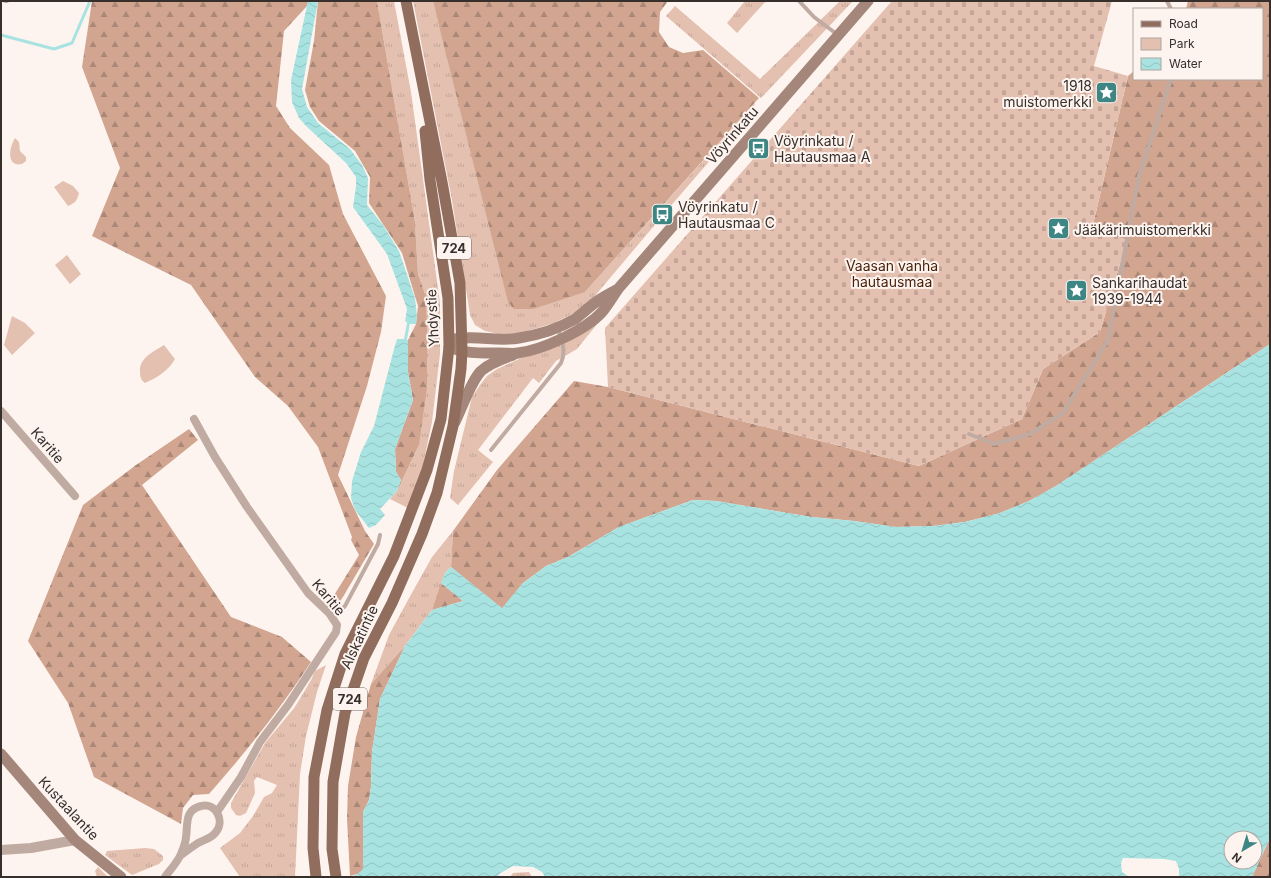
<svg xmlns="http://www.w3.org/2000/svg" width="1271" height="878" font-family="Inter,sans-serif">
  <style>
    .grass { fill: url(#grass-tufts) }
    .forest { fill: url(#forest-firs) }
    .cemetery { fill: url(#cemetery-stones) }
    .park { fill: #e4c0b0 }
    .water { fill: url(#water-waves); fill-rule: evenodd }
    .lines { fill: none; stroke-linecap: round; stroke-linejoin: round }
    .stream { stroke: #a8e3e1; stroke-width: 3 }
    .service { stroke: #c0aba2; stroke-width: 4 }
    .minor { stroke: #c0aba2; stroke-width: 8 }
    .tertiary { stroke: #c0aba2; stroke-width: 10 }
    .secondary { stroke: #a4877a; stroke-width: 11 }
    .primary { stroke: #906d5d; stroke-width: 11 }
    .labels { text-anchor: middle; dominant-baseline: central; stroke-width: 4; stroke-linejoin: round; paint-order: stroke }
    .shield { fill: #fef4ef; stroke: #726a66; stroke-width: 1 }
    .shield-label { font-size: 13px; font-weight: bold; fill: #362f2c }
    .poi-label { font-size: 14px; fill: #362f2c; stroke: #fef4ef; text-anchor: start }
    .street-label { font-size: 14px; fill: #362f2c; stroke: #fef4ef }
    .park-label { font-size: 14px; fill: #481f08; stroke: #fef4ef }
  </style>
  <defs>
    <pattern id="grass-tufts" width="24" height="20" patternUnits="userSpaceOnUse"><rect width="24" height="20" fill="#e4c0b0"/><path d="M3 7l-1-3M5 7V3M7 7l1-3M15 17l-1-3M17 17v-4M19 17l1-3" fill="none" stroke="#c4a598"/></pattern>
    <pattern id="forest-firs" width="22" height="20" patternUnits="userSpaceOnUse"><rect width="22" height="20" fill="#d1a590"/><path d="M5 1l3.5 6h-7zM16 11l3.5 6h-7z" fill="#aa8776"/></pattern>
    <pattern id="cemetery-stones" width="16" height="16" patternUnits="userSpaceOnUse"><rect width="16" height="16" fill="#e4c0b0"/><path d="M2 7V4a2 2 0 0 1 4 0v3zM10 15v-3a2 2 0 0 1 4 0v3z" fill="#c4a598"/></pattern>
    <pattern id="water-waves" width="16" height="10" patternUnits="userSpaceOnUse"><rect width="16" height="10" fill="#a8e3e1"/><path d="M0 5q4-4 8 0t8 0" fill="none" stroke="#91c3c1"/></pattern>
  </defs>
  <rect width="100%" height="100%" fill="#fef4ef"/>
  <path class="grass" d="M377,1H394L411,92L440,303V354L432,422L420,479L408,508L390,499L397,491L419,445L425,294L418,274L415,222Z
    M413,1H433L439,26L585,292L755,103L752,112L675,201L594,297L578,311L554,323L521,333L499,334L485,331L475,325L470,315L452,200Z
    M745,1H766L737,33L727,23Z
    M840,1H853L761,98L666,16L675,6L760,79Z
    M598,323L577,349L556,361L539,383L533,378L478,450L493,462L458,505L450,498L454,471L472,397L480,385L487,376L497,369L519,359L546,350Z
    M453,531L451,567L445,573L432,610L405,646L371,684L389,635L408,600L432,557Z
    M326,665L317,692L306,736L300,774L295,877H240L220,848L240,833L253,816L264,797L272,793L277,785L257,777L254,781L255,793L246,813L240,816L236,815L231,808V803L265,743L295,707L311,680L315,671Z
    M145,848L154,849L163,856V860L159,864L132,875L105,855L107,851Z
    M98,867L108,877H97L95,871Z
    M529,872L532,877H510L513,873Z"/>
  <path class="forest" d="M92,1H308L307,6L284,31L276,106L290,128L329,165L343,214L386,296L381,332L367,386L338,475L365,531L374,544L350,585L335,610L328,605L359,555L351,540L352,537L318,447L288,406L255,377L191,285L92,236L120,168L82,67Z
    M318,1H377L415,222L418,274L425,294L427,328V387L419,445L397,491L401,480L396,472L395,449L413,400L408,372V340L416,324L418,306L402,253L369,203L370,177L355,151L319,121L310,107L305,90L314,41Z
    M433,1H668L660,12L659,32L669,47L683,53L703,50L759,98L585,292L533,309H514L508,302L439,26Z
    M1188,1H1270V344L1056,486L1029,501L1000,513L965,522L933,526L896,527L854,521L811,517L716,501L693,500L619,527L568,557L546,566L523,583L502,609L451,567L453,531L497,470L574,381L608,387L919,466L1022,419L1043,369L1100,332L1127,240L1092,229L1128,76L1134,71V79H1262V9H1186Z
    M189,429L198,440L142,485L231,617L282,637L311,662C281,708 246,752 209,794L193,795L183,808L181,824L94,777L68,703L28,641L83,505L136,465Z
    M441,583L463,601L432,610Z
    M405,646L380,699L372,752L371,787L369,800L363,812V870L358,874L350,876L347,819L348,786L356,737L371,684Z
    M1270,838V877H1252Z"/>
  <path class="cemetery" d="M892,1H1112L1094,66L1128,76L1092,229L1127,240L1100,332L1043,369L1022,419L919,466L608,387L605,328Z"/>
  <path class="park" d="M15,138L19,142L20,151L26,157V161L22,164C20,164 18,165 16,164C6,161 11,144 15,138Z
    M63,181L73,186L79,193C77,201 75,203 68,206L54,187Z
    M67,255L81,274L70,284L55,265Z
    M12,316L25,323L35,333L12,355L4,345C7,335 9,326 12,316Z
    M164,345L175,359C168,371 158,377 145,383C141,380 140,377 140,372C139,358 153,352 164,345Z"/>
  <path class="water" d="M308,1H318L302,89L307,107L318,123L350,149L362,165L368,178L367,205L383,225L399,251L415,298L417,317L416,324H409L405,321L407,309L387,254L353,207L356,186V177L346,163L306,126L299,118L292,102L291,80Z
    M397,339H405L408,340V372L413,400L395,449L396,472L401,480L397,491L380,509L385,515L376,525L369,528L355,510L351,498L352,481L361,452L374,426L394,349Z
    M1270,344V838L1252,877H1179V869L1176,861L1164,859L1123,858L1121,863L1122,872L1128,876L1134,877H545L542,872L533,867L513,866L499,874L498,877H351L358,874L363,869V812L369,800L371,787L372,752L380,699L405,646L432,610L463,601L441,583L445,573L451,567L502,608L523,583L546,566L568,557L619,527L693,500L716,501L811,517L854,521L896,527L933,526L965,522L1000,513L1029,501L1056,486ZM1231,838H1255V862H1231Z"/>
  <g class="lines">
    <path class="stream" d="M1,35L54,49L72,43L90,1
      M405,342L409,320"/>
    <path class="service" d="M5,1H7
      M799,1L814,17L838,35
      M1167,1L1171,9
      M969,434L994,444L1030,434L1063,413L1108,340L1139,176L1171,79
      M491,450L561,363C566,352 562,338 557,328
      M333,618L345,606L378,544L380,535"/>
    <path class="minor" d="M1,411L75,496
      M194,419L215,457L247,507L308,593L329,613L337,625L336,632L288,705L260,742L241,777L217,812
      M165,877C170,870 177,863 181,854C183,849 186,842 186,837C188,825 184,810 201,806C216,802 225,821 216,832C212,838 204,840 198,843C192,847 186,851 180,856"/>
    <path class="tertiary" d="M1,850L31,848L75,840"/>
    <path class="secondary" d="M618,289C611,293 603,297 596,302C589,307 582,314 575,319C558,329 538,335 519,338C498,342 476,335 455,339L449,347C465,354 483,353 500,353C506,353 513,354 518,353C542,350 586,330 602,312C608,305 613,296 618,289L868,1
      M455,422C462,408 471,381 481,371C490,363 502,359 513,355
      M1,754L75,840L121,877"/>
    <path class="primary" d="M316,877L313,848L314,777L327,710L345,654L394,556L427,470L441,419L449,347L448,298L430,180L425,131
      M336,877L332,849L333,782L345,713L364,658L392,603L422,534L437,493L453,426L461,369L462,351L460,283L442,182L406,1"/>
  </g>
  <defs>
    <symbol id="sight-square" viewBox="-11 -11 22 22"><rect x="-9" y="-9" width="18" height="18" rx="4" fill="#3e8684" stroke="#fef4ef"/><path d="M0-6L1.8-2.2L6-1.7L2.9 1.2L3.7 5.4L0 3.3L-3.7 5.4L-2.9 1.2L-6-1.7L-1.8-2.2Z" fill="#fff"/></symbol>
    <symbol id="bus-square" viewBox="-11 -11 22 22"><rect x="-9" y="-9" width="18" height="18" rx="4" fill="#3e8684" stroke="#fef4ef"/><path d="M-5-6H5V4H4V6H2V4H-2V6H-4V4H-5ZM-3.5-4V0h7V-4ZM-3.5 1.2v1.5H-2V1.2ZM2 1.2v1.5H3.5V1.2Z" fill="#fff"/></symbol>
  </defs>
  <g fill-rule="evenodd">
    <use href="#sight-square" x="1094" y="80" width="25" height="25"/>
    <use href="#bus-square" x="746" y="136" width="25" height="25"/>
    <use href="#bus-square" x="650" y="202" width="25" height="25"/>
    <use href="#sight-square" x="1046" y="216" width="25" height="25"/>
    <use href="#sight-square" x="1064" y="278" width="25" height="25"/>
  </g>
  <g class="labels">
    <g class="shield">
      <rect x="437" y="237" width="34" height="22" rx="3"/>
      <rect x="333" y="688" width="34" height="22" rx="3"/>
    </g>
    <g class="shield-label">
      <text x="454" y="248">724</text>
      <text x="350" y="699">724</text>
    </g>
    <g class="poi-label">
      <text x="1092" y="85" text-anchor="end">1918<tspan x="1092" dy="16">muistomerkki</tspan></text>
      <text x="774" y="140">Vöyrinkatu /<tspan x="774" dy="16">Hautausmaa A</tspan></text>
      <text x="678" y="206">Vöyrinkatu /<tspan x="678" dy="16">Hautausmaa C</tspan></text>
      <text x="1074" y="229">Jääkärimuistomerkki</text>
      <text x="1092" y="282">Sankarihaudat<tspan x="1092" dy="16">1939-1944</tspan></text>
    </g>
    <g class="street-label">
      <text transform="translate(732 135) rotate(-49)">Vöyrinkatu</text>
      <text transform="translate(432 318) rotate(-93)">Yhdystie</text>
      <text transform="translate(48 445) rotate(49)">Karitie</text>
      <text transform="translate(329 597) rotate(50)">Karitie</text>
      <text transform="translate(359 637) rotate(-65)">Alskatintie</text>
      <text transform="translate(69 808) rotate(47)">Kustaalantie</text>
    </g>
    <g class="park-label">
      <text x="892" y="265">Vaasan vanha<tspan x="892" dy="16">hautausmaa</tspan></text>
    </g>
  </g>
  <rect width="1271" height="878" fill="none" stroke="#362f2c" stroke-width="4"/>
  <rect x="1133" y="8" width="130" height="72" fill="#fef4ef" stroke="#aea5a1"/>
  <rect x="1141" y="21" width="20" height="6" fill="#906d5d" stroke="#aea5a1"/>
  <text x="1169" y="28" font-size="12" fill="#362f2c">Road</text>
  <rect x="1141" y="38" width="20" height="12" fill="#e4c0b0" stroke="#aea5a1"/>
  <text x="1169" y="48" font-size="12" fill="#362f2c">Park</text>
  <rect x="1141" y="58" width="20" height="12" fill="url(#water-waves)" stroke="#aea5a1"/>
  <text x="1169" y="68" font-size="12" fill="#362f2c">Water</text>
  <g transform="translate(1243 850) rotate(218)"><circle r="19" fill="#fef4ef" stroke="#aea5a1"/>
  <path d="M0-3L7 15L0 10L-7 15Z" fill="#3e8684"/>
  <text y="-6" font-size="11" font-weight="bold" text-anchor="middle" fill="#362f2c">N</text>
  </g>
</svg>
